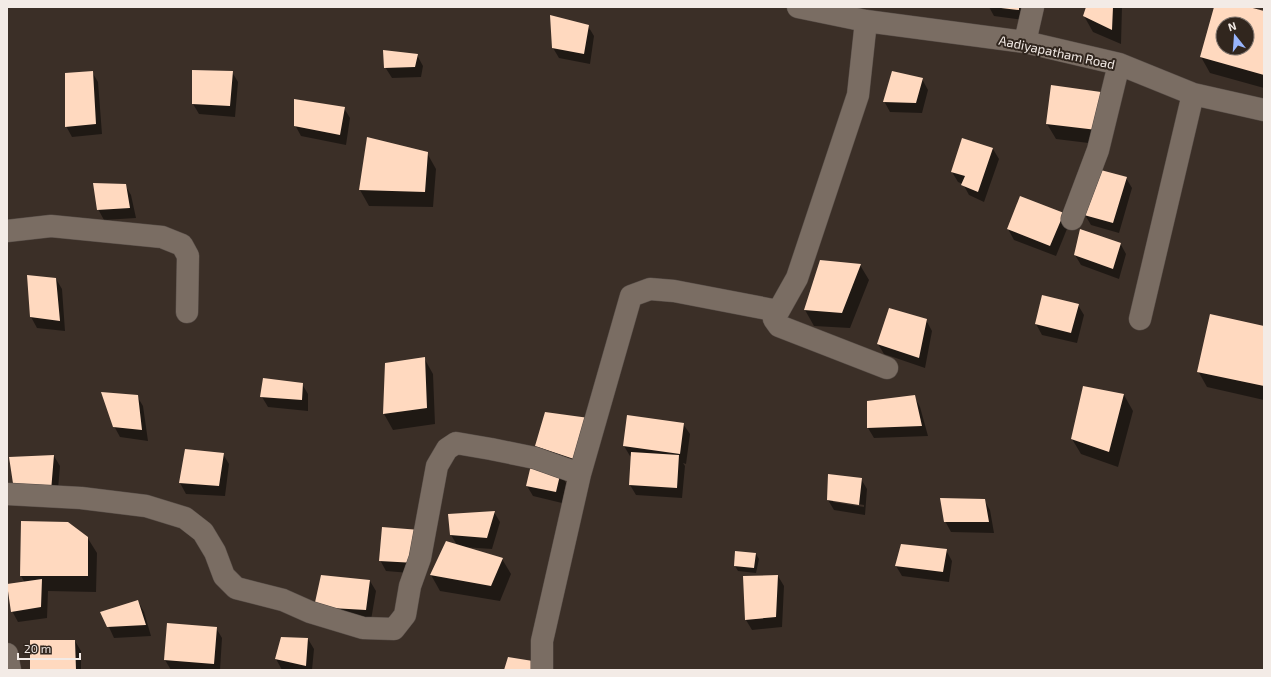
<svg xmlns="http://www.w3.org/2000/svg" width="1271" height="677" font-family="'Exo 2',sans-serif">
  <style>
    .shadow { fill: #0007; fill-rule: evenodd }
    .building { fill: #ffd9bf; fill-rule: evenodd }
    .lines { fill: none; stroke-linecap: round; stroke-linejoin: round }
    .minor-casing { stroke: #584e48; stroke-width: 23 }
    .minor { stroke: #7a6d63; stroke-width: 22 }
    .labels { text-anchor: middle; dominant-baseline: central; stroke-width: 4; stroke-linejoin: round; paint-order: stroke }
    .street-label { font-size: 13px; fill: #f3ebe6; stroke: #31261e }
  </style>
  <rect width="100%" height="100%" fill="#3b2f27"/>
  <path class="shadow" d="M989,7H1025L1024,20L994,16Z
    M1087,7H1122L1121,44L1093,32L1084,16Z
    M1215,7H1245L1264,12V88L1210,73L1201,57ZM1223,24H1247V48H1223Z
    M588,26L594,36L590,64L559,58L553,48Z
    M417,55L423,66L421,77L392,78L385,67Z
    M92,72L98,82L102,134L72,137L66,126Z
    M232,72L238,82L235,117L199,114L193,104Z
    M922,79L928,90L922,113L890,112L884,101Z
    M1101,93L1105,145L1056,139L1047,124Z
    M344,108L350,118L346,145L301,136L295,125Z
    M367,139L427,153L436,169L433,207L369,206L360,190Z
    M963,139L993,149L999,159L984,202L969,195L963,184L958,182L952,172Z
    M1126,178L1132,188L1119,233L1091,225L1085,215Z
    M125,185L131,195L136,218L104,220L98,209Z
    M1063,214L1069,224L1056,256L1014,240L1008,229Z
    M1120,243L1126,254L1119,279L1081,265L1075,255Z
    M821,261L860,265L869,280L850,328L814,326L805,310Z
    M56,279L62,289L65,331L37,328L31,317Z
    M1043,296L1078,305L1084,315L1077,343L1042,335L1036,324Z
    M926,320L932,331L925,368L884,354L878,344Z
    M1264,327V400L1207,387L1198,371Z
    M424,358L433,374L435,424L393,430L384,414L386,364Z
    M302,384L308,394V411L268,407L262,397Z
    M1083,387L1124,395L1133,411L1118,467L1081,454L1072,439Z
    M137,396L143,406L148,441L120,437L114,426Z
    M914,396L920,407L928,436L874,438L868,428V402Z
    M546,413L586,471L542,457L536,446Z
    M683,424L690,434L686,464L683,463L685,466L682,498L636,495L630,485L632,457L630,456L624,446Z
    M186,450L223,454L229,464L225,496L186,494L180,483Z
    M54,456L60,466L57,501L21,500Z
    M560,472L566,483L562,503L533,496L527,486Z
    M861,479L867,489L865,515L834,510L828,500ZM833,500L864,505V507L833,502Z
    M984,500L990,510L994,533L951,532L945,521Z
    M494,512L500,522L492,549L462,547L502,559L511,574L500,601L440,591L431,575L447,542L457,545L451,535Z
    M383,528L422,574L386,571L380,560Z
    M87,537L97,553L96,592L48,591L47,618L18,622L12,611L25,583L21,576Z
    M946,550L952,561L949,582L902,576L896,566Z
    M756,554L759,559L756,573L738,571L735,566Z
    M778,576L784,586L782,627L752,630L746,620Z
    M370,581L376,591L371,620L321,617Z
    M138,601L144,612L151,636L114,638L102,612Z
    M216,628L222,638L220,670H171L165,660Z
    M282,638L308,639L314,649L312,670H282L276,659Z
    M75,641L81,651V670H31Z"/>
  <path class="building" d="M1001,7H1019V10L1001,8Z
    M1086,7H1113L1112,30L1083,16Z
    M1214,7H1249L1264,11V75L1200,57ZM1223,24H1247V48H1223Z
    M550,15L589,25L584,54L552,48Z
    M383,50L418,54L415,67L384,68Z
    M192,70L233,71L230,106L192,104Z
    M93,71L96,124L65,127V73Z
    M892,71L923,78L916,103L883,102Z
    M1051,85L1101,92L1097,130L1046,124Z
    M294,99L345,107L340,135L294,126Z
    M367,137L428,152L425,192L359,190Z
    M962,138L993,148L978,192L961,185L965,176L951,172Z
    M1097,169L1127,177L1113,223L1084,215Z
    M93,183L126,184L130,208L97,210Z
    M1020,196L1064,213L1050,246L1007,229Z
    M1080,229L1121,243L1113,269L1074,255Z
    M820,260L861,264L842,313L804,310Z
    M27,275L56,278L60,321L30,317Z
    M1042,295L1079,304L1071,333L1035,324Z
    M889,308L927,319L919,358L877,344Z
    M1210,314L1264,326V386L1197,372Z
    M425,357L427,408L383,414L385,363Z
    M263,378L303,383L302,400L260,397Z
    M1083,386L1124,394L1109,452L1071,439Z
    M101,392L138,395L142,430L113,427Z
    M915,395L922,426L867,428V401Z
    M545,412L589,418L580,461L535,446Z
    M627,415L684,423L680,454L623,446Z
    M185,449L224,453L219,486L179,483Z
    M631,452L679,455L677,488L629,485Z
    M54,455L51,491L14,490L9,457Z
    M531,465L561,471L556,492L526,486Z
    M828,474L862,478L859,505L827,500Z
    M940,498L985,499L989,522H944Z
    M495,511L487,538L450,535L448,514Z
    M21,521L68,522L88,537V576H20Z
    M382,527L420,530L416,563L379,561Z
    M446,541L503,558L491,586L430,575Z
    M901,544L947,549L943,572L895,566Z
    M735,551L756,553L754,568L734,566Z
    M321,575L370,580L366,610L314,607Z
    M778,575L776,617L745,620L743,576Z
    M42,579L41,607L11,612L7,584Z
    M138,600L146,625L107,627L100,612Z
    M167,623L217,627L214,664L164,660Z
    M281,637L308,638L306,666L275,659Z
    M30,640H75L76,670H30Z
    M508,657L539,662L537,670H504Z"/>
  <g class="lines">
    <defs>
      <path id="minor" d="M798,7L866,21L1025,42L1119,64L1193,94L1264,110
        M866,21L858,95L797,278L774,319L779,326L887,368
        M1025,42L1033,7
        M1072,219L1098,150L1119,64
        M7,231L51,226L162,237L182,245L188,256L187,312
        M1140,319L1193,94
        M7,494L81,498L146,506L185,518L203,532L215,552L224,576L236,588L283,600L310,612L363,628L394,629L405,615L410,586L420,558L437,466L447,449L456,443L491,449L535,458L580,474
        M7,654L10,670
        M542,670V641L580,474L631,296L650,289L674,291L778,311"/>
    </defs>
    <use href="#minor" class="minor-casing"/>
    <use href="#minor" class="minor"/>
  </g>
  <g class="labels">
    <g class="street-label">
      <text transform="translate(1057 52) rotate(12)">Aadiyapatham Road</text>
    </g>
  </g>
  <rect width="1271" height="677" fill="none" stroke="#f3ebe6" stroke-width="16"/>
  <g transform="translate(1235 36) rotate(343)"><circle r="19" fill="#31261e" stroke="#7f756e"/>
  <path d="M0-3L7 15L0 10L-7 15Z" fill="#98b5fd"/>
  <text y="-6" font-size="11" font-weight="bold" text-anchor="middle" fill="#f3ebe6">N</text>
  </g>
  <path d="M18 653v6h62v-6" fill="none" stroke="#f3ebe6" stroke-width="2"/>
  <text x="24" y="653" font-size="12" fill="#f3ebe6" stroke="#31261e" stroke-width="3" paint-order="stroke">20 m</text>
</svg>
